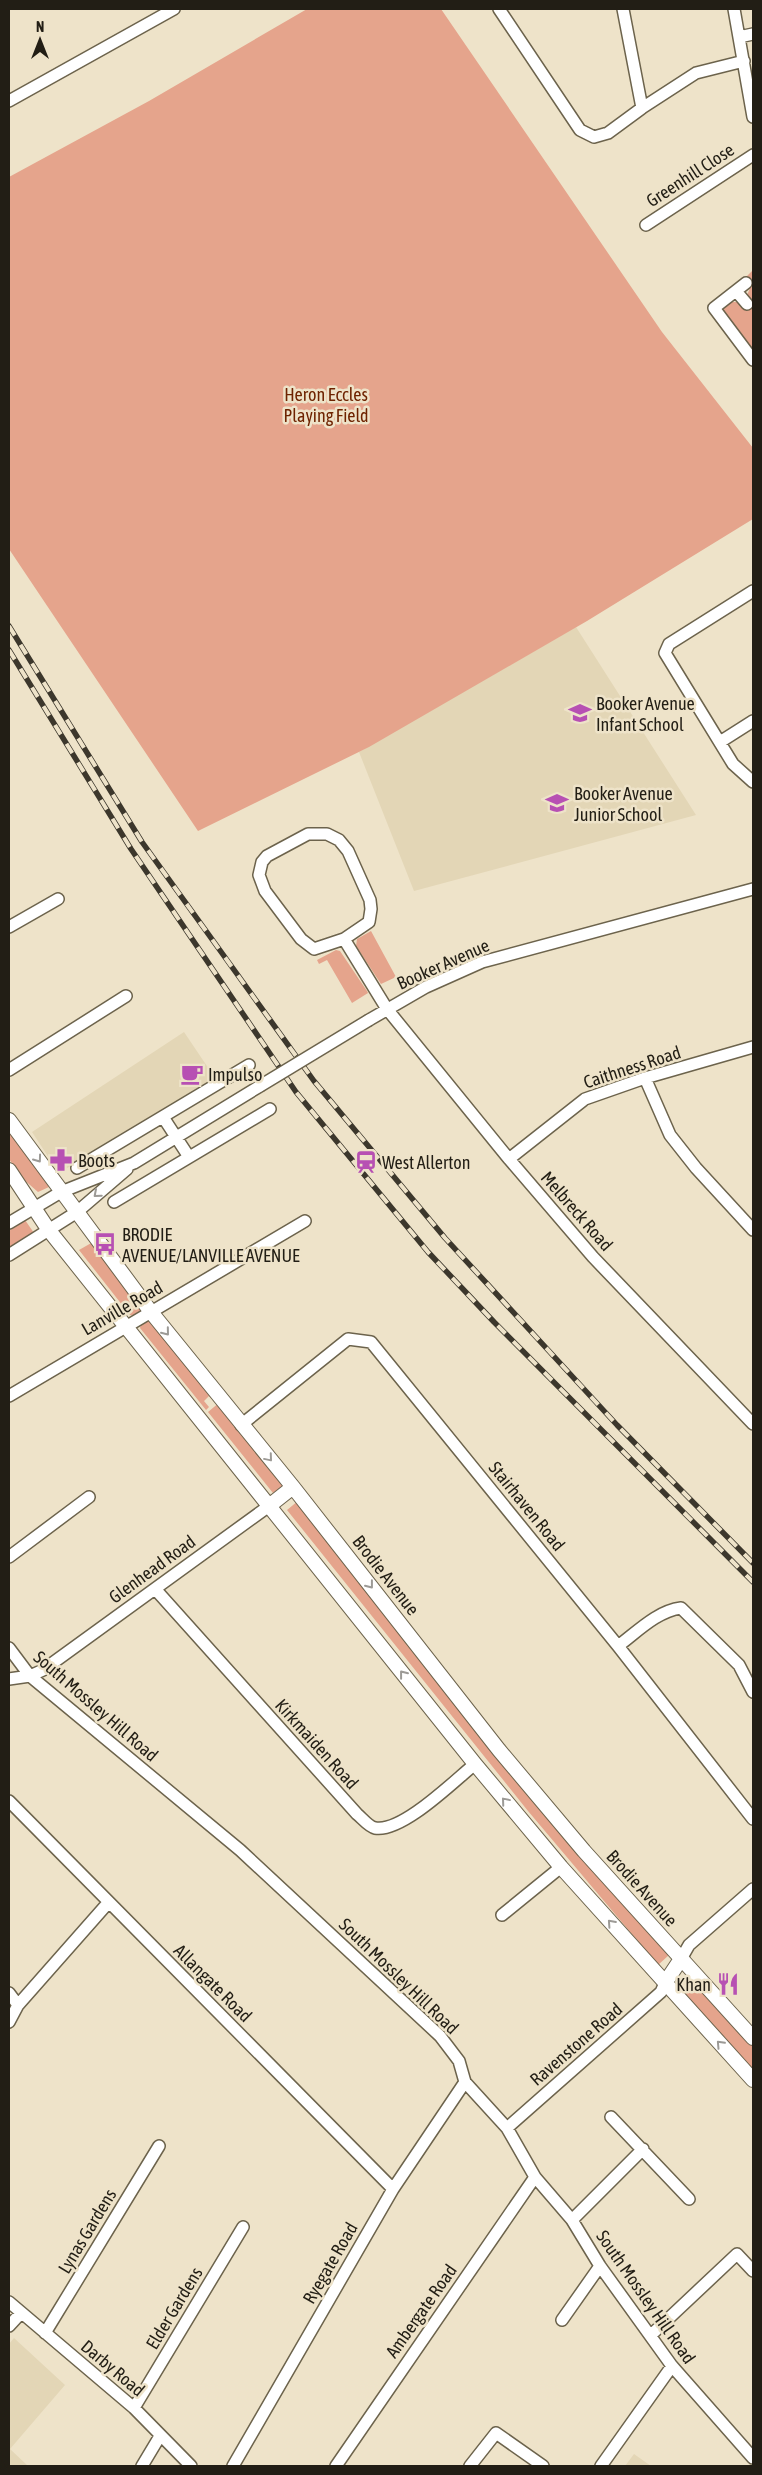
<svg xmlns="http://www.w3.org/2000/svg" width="762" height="2475" font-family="'Asap Condensed',sans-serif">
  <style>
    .built { fill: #e3d6b6 }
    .green { fill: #e5a48c }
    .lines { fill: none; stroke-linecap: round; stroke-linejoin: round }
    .minor-casing { stroke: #6c634c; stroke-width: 14 }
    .tertiary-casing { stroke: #6c634c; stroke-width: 16 }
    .minor { stroke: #fff; stroke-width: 11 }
    .tertiary { stroke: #fff; stroke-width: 14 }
    .rail-casing { stroke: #3c372c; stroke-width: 5.5 }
    .rail { stroke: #eee3c9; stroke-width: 4; stroke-dasharray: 11; stroke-linecap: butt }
    .minor-bridge-casing { stroke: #6c634c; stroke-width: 14; stroke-linecap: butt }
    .minor-bridge { stroke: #fff; stroke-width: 11 }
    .oneway { stroke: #9c9a96 }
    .labels { text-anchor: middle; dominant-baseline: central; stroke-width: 5; stroke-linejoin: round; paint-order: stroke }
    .street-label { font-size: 18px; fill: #221e15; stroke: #eee3c9 }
    .park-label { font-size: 18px; fill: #6e2300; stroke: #eee3c9 }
    .poi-label { font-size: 18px; fill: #221e15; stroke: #eee3c9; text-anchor: start }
  </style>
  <rect width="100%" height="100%" fill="#eee3c9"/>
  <path class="built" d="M576,627L696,815L414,891L359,752Z
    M184,1032L215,1078L59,1173L32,1132Z
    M14,2338L65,2385L10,2449L28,2466H9V2344Z
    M634,2454L651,2466H625Z"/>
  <path class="green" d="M307,9H441L662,332L753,448V519L587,621L369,747L198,831L9,549V177L149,101Z
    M753,270V355L723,316V309L731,302H737L745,309L752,304L747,295L752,284L746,277Z
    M371,931L396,977L381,984L356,946L357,939Z
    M336,950L340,951L367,991L368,993L352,1003L327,960L319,964L317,960Z
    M9,1132L47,1182L49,1187L38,1192L22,1178L9,1159Z
    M25,1220L34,1233L9,1249V1231Z
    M93,1242L144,1311L134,1316L130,1315L79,1250Z
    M150,1318L215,1402L209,1396L204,1401L209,1407L206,1410L140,1328L141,1324Z
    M220,1402L285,1484L273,1493L208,1412Z
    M298,1501L669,1955L658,1965L528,1811L287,1510Z
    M688,1976L753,2047V2071L676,1986Z"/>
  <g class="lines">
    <defs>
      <path id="minor" d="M499,9L580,130L594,137L608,133L642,108L696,73L744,61
        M623,9L642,108
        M734,9L753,117
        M739,37L753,34
        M9,101L174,9
        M646,225L753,155
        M746,283L714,308L753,360
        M736,291L747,304
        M753,591L669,644L665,653L733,764L753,782
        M720,742L753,721
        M9,927L58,899
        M344,939L369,922L371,909L370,900L348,851L339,840L327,834H308L267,856L262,862L259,875L265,891L301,939L314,949L344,939L387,1009L509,1159L593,1257L753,1424
        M369,1020L426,987L482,962L753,889
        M9,1070L126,996
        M645,1078L670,1135L696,1168L753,1230
        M163,1117L189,1157
        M509,1159L585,1099L645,1078L753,1047
        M77,1168L249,1065
        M114,1202L270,1109
        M9,1223L61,1192L134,1163L260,1086
        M9,1255L77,1212L127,1169
        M9,1396L305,1221
        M241,1425L348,1339L371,1342L618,1646L753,1819
        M9,1557L89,1497
        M156,1590L357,1814C362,1818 369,1827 375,1828C402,1833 454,1781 475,1764
        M618,1646C637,1632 657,1611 681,1608L739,1665L753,1692
        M9,1648L30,1676L240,1850L440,2036L459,2061L465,2082L507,2128L535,2177L572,2220L600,2266L672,2366L753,2458
        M9,1679L30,1676L43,1670L269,1506
        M9,1801L393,2189
        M502,1915L561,1867
        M681,1959L689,1945L753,1889
        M9,1993L18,2005
        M9,2022L18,2005L108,1903
        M611,2117L689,2199
        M507,2128L661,1992L665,1983
        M572,2220L643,2149
        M9,2302L134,2408L191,2466
        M562,2320L600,2266
        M9,2326L21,2313
        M45,2333L159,2146
        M651,2335L737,2254L753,2271
        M134,2408L243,2227
        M142,2466L160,2436
        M233,2466L393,2189L465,2082
        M336,2466L535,2177
        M470,2466L496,2433L543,2466
        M601,2466L672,2366"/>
      <path id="tertiary" d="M9,1120L151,1312L293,1487L499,1750L584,1851L753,2038
        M9,1170L48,1229L475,1764L561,1867L753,2080
        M269,1506L293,1487
        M665,1983L681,1959"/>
    </defs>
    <use href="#minor" class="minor-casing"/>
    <use href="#tertiary" class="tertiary-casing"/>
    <use href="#minor" class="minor"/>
    <use href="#tertiary" class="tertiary"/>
    <defs>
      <path id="rail" d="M9,626L142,842L314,1081L445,1238L617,1425L753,1563
        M9,650L131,849L296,1092L428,1252L494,1322L753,1582"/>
    </defs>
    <use href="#rail" class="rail-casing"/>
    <use href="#rail" class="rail"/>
    <defs>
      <path id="minor-bridge" d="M260,1086L369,1020"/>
    </defs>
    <use href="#minor-bridge" class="minor-bridge-casing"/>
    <use href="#minor-bridge" class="minor-bridge"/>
  </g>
  <defs><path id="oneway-chevron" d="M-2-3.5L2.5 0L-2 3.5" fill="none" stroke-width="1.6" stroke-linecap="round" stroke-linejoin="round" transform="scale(1.25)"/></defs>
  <g class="oneway">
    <use href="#oneway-chevron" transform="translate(38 1159) rotate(54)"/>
    <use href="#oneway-chevron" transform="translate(97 1194) rotate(139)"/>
    <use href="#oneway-chevron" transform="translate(166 1332) rotate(51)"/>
    <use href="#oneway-chevron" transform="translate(269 1458) rotate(50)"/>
    <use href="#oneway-chevron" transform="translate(370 1585) rotate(52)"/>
    <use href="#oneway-chevron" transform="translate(403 1674) rotate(-128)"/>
    <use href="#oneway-chevron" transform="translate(505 1801) rotate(-130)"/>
    <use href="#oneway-chevron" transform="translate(611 1923) rotate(-132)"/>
    <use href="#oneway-chevron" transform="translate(720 2044) rotate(-133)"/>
  </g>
  <defs>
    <symbol id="school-bare" viewBox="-9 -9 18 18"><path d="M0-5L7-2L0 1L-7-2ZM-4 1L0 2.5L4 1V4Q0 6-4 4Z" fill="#b750b3" stroke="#eee3c9" stroke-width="2.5" paint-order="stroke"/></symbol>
    <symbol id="cafe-bare" viewBox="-9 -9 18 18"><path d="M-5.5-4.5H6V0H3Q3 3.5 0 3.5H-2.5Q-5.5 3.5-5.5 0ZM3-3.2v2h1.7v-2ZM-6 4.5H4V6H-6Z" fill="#b750b3" stroke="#eee3c9" stroke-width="2.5" paint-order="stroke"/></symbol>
    <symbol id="pharmacy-bare" viewBox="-9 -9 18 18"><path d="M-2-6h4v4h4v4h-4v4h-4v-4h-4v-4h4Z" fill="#b750b3" stroke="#eee3c9" stroke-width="2.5" paint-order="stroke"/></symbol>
    <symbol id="station-bare" viewBox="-9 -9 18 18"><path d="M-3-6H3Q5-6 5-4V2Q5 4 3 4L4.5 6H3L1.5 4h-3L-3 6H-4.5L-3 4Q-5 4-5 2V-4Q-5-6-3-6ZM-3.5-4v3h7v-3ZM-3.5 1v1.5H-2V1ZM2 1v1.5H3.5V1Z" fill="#b750b3" stroke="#eee3c9" stroke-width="2.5" paint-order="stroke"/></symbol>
    <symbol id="bus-bare" viewBox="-9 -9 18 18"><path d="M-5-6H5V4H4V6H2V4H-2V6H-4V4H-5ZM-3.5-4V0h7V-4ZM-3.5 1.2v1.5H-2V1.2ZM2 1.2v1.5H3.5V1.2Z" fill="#b750b3" stroke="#eee3c9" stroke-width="2.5" paint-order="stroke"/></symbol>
    <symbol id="restaurant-bare" viewBox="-9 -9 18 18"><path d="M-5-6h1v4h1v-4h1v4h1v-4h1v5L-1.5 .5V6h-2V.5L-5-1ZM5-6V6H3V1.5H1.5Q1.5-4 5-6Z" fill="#b750b3" stroke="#eee3c9" stroke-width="2.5" paint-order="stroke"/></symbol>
  </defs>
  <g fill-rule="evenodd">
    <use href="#school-bare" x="564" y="697" width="32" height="32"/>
    <use href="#school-bare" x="541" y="787" width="32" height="32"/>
    <use href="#cafe-bare" x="176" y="1058" width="32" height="32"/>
    <use href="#pharmacy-bare" x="45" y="1144" width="32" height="32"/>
    <use href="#station-bare" x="350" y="1146" width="32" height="32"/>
    <use href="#bus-bare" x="89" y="1228" width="32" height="32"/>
    <use href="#restaurant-bare" x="712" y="1968" width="32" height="32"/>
  </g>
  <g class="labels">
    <g class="street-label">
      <text transform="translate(690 175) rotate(-33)">Greenhill Close</text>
      <text transform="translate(443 964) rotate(-24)">Booker Avenue</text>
      <text transform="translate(632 1067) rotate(-18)">Caithness Road</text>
      <text transform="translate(577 1211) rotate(49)">Melbreck Road</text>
      <text transform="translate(122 1308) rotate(-30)">Lanville Road</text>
      <text transform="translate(527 1506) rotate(51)">Stairhaven Road</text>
      <text transform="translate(152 1569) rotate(-36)">Glenhead Road</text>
      <text transform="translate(386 1575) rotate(52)">Brodie Avenue</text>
      <text transform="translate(96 1706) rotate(41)">South Mossley Hill Road</text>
      <text transform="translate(317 1744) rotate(48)">Kirkmaiden Road</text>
      <text transform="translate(642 1888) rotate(48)">Brodie Avenue</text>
      <text transform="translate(399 1976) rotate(44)">South Mossley Hill Road</text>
      <text transform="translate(213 1983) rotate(45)">Allangate Road</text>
      <text transform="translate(576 2044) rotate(-41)">Ravenstone Road</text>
      <text transform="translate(87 2231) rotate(-59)">Lynas Gardens</text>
      <text transform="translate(330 2263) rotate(-60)">Ryegate Road</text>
      <text transform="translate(646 2297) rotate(55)">South Mossley Hill Road</text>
      <text transform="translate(174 2308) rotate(-59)">Elder Gardens</text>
      <text transform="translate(421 2311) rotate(-55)">Ambergate Road</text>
      <text transform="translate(113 2368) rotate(40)">Darby Road</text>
    </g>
    <g class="park-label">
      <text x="326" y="394">Heron Eccles<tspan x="326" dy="21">Playing Field</tspan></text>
    </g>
    <g class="poi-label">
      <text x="596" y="703">Booker Avenue<tspan x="596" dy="21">Infant School</tspan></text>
      <text x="574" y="793">Booker Avenue<tspan x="574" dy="21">Junior School</tspan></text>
      <text x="208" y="1074">Impulso</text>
      <text x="78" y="1160">Boots</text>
      <text x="382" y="1162">West Allerton</text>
      <text x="122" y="1234">BRODIE<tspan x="122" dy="21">AVENUE/LANVILLE AVENUE</tspan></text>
      <text x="711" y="1984" text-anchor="end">Khan</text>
    </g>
  </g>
  <rect width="762" height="2475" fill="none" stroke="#221e15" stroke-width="20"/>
  <g transform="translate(40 40)" stroke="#eee3c9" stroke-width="4" paint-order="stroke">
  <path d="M0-4L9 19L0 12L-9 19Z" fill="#221e15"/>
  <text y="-8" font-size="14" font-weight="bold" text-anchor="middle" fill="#221e15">N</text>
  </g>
</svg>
